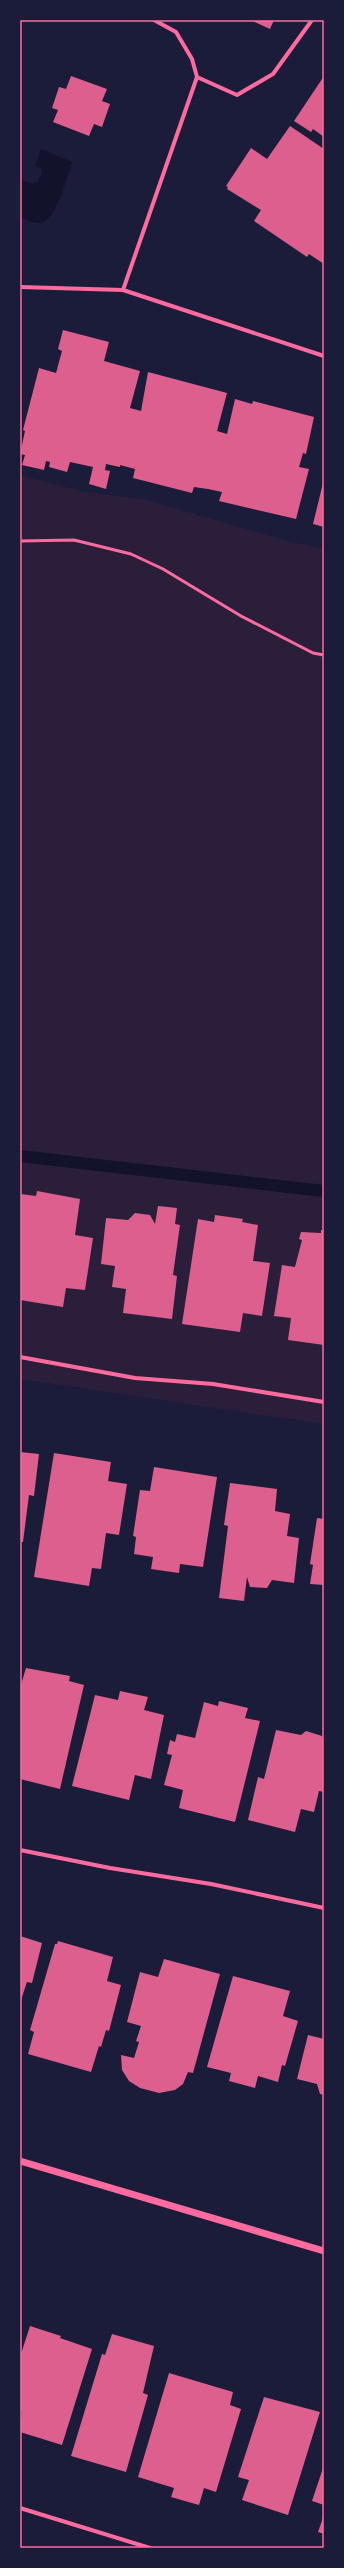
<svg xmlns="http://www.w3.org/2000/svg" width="344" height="2568" font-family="'Roboto Serif',serif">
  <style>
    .green { fill: #2a1e3b }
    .water { fill: #12122b }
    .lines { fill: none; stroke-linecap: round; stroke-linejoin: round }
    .stream { stroke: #12122b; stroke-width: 12 }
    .building { fill: #dd5f8e }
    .service { stroke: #ff6b9d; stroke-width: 3 }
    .minor { stroke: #ff6b9d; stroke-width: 4 }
    .tertiary { stroke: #ff6b9d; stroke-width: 7 }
    .neatline { fill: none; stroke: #ff6b9d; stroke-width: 1.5 }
  </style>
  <rect width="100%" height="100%" fill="#1b1b3a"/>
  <path class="green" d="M20,475L81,491L147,500L284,540L324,549V1424L20,1379Z"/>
  <path class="water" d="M41,149L72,162C67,176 56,224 38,223C32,223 25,219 20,217V170L22,180L32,184L38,181L42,173L41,168L35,166Z"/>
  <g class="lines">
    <path class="stream" d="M20,1156L324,1191"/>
  </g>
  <path class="building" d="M250,20H274L270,29Z
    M71,76L107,89L102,101L110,104L102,127L94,124L89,136L53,122L58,110L52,108L59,87L66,89Z
    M324,76V137L313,129L311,132L294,121Z
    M290,126L324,149V264L309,254L307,257L254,221L261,210L227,189L228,187L226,186L251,148L267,159Z
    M63,330L109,342L104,361L140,371L130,408L141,411L148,372L227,393L217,431L227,434L235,399L252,404L253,401L314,417L306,454L303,453L299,467L309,469L296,519L219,501L222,492L208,489L194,487L192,493L133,478L135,469L120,465V467L106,464L105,470L110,471L106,489L89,484L93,467L70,462L67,472L49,467L50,462L46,461L44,470L22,465L25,455L20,454L25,431L23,430L39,368L56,373L62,351L58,349Z
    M323,483H324V527L313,524Z
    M37,1191L80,1199L75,1235L93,1238L85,1290L66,1288L63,1307L20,1300V1199L21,1194L36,1196Z
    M158,1206L177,1208L175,1224L180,1225L173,1275L177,1276L172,1319L123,1313L126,1289L112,1287L115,1266L101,1264L106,1218L128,1220L135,1213L150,1215L155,1224Z
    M215,1215L243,1219L242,1222L258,1225L253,1261L270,1263L262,1316L243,1313L240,1332L182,1324L198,1219L214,1222Z
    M321,1230H324V1345L288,1340L291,1318L274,1316L282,1265L295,1267L302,1240L299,1239L301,1232L321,1233Z
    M20,1452L39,1454L34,1496L29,1495L23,1542H20Z
    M54,1453L111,1462L108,1481L127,1484L119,1535L106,1533L101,1569L92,1568L89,1586L34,1577Z
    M154,1467L217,1477L203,1567L180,1564L179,1573L151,1569L153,1557L134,1554L136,1537L133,1536L140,1490L150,1491Z
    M230,1483L277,1489L275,1511L290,1514L287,1536L299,1538L294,1583L272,1580L267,1588L250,1587L247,1577L244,1601L219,1598L228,1526L224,1525Z
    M317,1518L324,1519V1585L310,1584L313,1565L310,1564Z
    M26,1668L70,1676L69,1681L84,1685L60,1789L20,1779V1688Z
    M120,1691L148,1697L144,1710L164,1715L151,1779L135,1775L129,1800L72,1786L95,1695L118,1700Z
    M219,1701L248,1708L245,1718L260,1721L235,1822L179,1808L183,1790L164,1785L172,1755L167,1754L170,1740L175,1742L177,1734L195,1738L204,1702L218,1706Z
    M276,1730L301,1735L306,1731L322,1736L324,1744V1792L319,1791L314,1812L301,1809L295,1832L248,1820L258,1777L264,1779Z
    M20,1936L42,1943L32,1983L27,1982L20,2003Z
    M58,1941L113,1957L107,1981L121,1985L109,2031L106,2030L101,2047L99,2046L91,2072L28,2054L34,2032L30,2030L55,1944H57Z
    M164,1959L220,1974L193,2073L188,2072L183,2084L175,2090L159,2093L140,2088L129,2081L122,2070L121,2055L134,2058L139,2042L136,2041L141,2026L127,2022L140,1972L158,1977Z
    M233,1976L290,1991L283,2016L298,2021L285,2066L282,2065L278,2082L258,2076L255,2088L229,2081L231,2073L207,2067Z
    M308,2035L324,2039V2095L320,2094L317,2084L297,2079Z
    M30,2326L61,2336L60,2338L92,2349L62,2445L20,2432L22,2411L20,2410V2357Z
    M112,2334L154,2346L143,2393L148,2395L126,2472L71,2456L102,2354L105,2355Z
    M169,2373L233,2392L230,2405L241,2409L216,2492L204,2488L199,2505L171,2497L174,2488L138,2477Z
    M264,2397L320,2412L288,2515L242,2500L249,2480L238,2477Z
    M324,2465V2505L312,2501Z
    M324,2515V2534L318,2532Z"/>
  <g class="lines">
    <path class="service" d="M20,541L74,540L131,554L163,569L241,616L313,653L324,655"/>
    <path class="minor" d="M197,77L237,95L273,74L312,20
      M20,287L123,290L324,356
      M123,290L197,77L192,59L176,32L154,20
      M20,1357L135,1378L213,1384L324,1402
      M20,1850L110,1868L211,1884L324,1908
      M20,2508L150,2548"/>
    <path class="tertiary" d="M20,2161L324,2251"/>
  </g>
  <rect width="344" height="2568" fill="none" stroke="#1b1b3a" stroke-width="42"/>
  <rect x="21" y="21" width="302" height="2526" class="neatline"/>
</svg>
